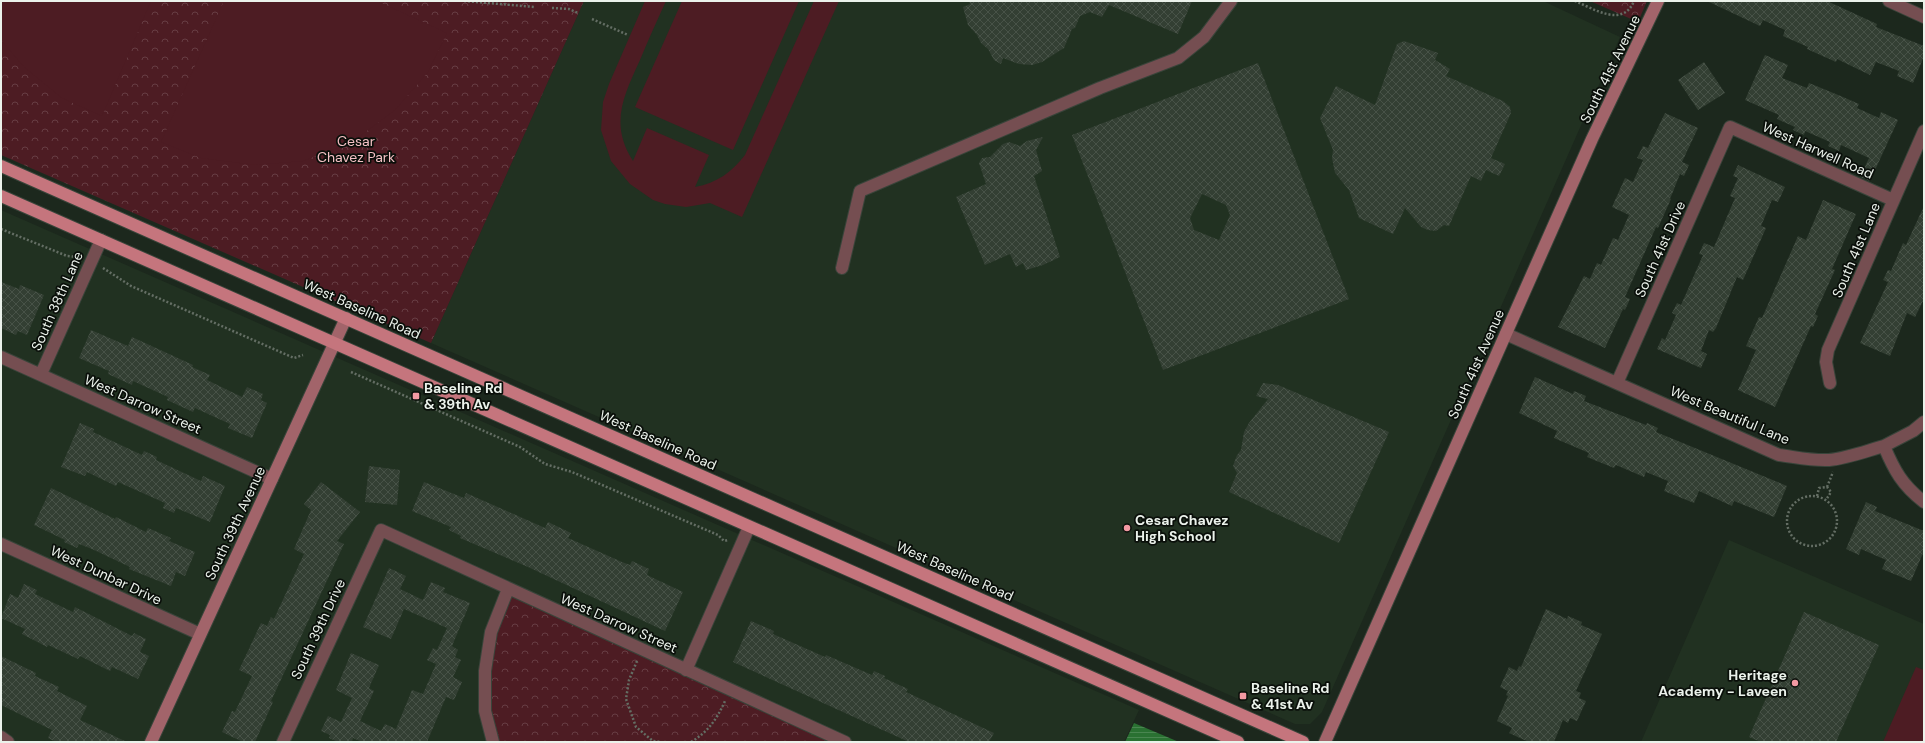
<svg xmlns="http://www.w3.org/2000/svg" width="1925" height="743" font-family="'DM Sans',sans-serif">
  <style>
    .built { fill: #213121 }
    .park { fill: url(#park-crowns) }
    .garden { fill: #4d1c23 }
    .water { fill: url(#water-rules) }
    .building { fill: url(#building-cross-hatch); fill-rule: evenodd }
    .lines { fill: none; stroke-linecap: round; stroke-linejoin: round }
    .street-casing { stroke: #39443a; stroke-width: 14 }
    .secondary-casing { stroke: #39443a; stroke-width: 14 }
    .primary-casing { stroke: #39443a; stroke-width: 14 }
    .path { stroke: #646e64; stroke-width: 2.5; stroke-dasharray: 2 2; stroke-linecap: butt }
    .street { stroke: #754e51; stroke-width: 12 }
    .secondary { stroke: #a2646a; stroke-width: 12 }
    .primary { stroke: #c5757d; stroke-width: 12 }
    .poi-dot { fill: #f49aa3; stroke: #0a0f0a; stroke-width: 1.5 }
    .labels { text-anchor: middle; dominant-baseline: central; stroke-width: 3.5; stroke-linejoin: round; paint-order: stroke }
    .street-label { font-size: 14px; fill: #ebf2eb; stroke: #0a0f0a }
    .park-label { font-size: 14px; fill: #f4c0c4; stroke: #0a0f0a }
    .poi-label { font-size: 14px; font-weight: bold; fill: #ebf2eb; stroke: #0a0f0a; text-anchor: start }
  </style>
  <defs>
    <pattern id="park-crowns" width="20" height="18" patternUnits="userSpaceOnUse"><rect width="20" height="18" fill="#4d1c23"/><path d="M2 6a3 3 0 1 1 6 0M12 15a3 3 0 1 1 6 0" fill="none" stroke="#673d43"/></pattern>
    <pattern id="water-rules" width="6" height="5" patternUnits="userSpaceOnUse"><rect width="6" height="5" fill="#2a7132"/><path d="M0 2.5h6" fill="none" stroke="#498650"/></pattern>
    <pattern id="building-cross-hatch" width="8" height="8" patternUnits="userSpaceOnUse"><rect width="8" height="8" fill="#333f33"/><path d="M0 0l8 8M0 8l8-8" fill="none" stroke="#475247"/></pattern>
  </defs>
  <rect width="100%" height="100%" fill="#1c281d"/>
  <path class="built" d="M584,1H1543L1620,37L1322,712L1310,724H1295L431,343Z
    M1,210L1139,710L1124,742H1Z
    M1729,540L1924,624V742H1641Z"/>
  <path class="park" d="M1,1H584L431,343L1,155Z
    M1590,1H1647L1638,22Z
    M508,589L845,742H493L485,671Z"/>
  <path class="garden" d="M1,1H151L102,116L62,98L24,67L1,40Z
    M224,1H377L447,33L428,72L395,110L352,142L303,161L255,165L201,158L161,142Z
    M645,1H666C657,21 648,40 640,60C624,95 609,124 633,161L647,128L709,155L695,187C717,183 732,172 745,155L814,1H839L742,217L710,203L686,207L665,204L653,200L630,184L611,161L601,130L603,102L609,84Z
    M682,1H799L733,150L635,107Z
    M1916,667L1924,670V742H1883Z"/>
  <path class="water" d="M1134,723L1179,742H1125Z"/>
  <path class="building" d="M969,1H1192L1178,34L1109,5L1102,17L1090,12L1080,16L1075,28L1072,29L1064,48L1042,62L1032,65L1019,64L1003,58L1001,64L994,60L988,49L981,43L977,35L968,25L963,7L970,4Z
    M1707,1H1827L1877,24L1876,27L1924,46V56L1913,83L1897,76L1899,71L1876,62L1870,75L1837,59L1836,62L1807,49L1808,47L1783,36L1785,30L1763,20L1760,26Z
    M1404,41L1438,53L1435,60L1450,69L1446,76L1503,101L1510,107L1511,113L1491,158L1505,164L1499,176L1486,170L1481,181L1471,176L1449,226L1444,225L1436,231L1428,230L1421,227L1405,208L1393,234L1359,218L1349,190L1335,173L1332,158L1333,150L1320,118L1336,86L1375,105L1397,44Z
    M1765,55L1788,65L1782,78L1807,88L1809,83L1843,97L1859,104L1857,108L1879,118L1881,112L1898,120L1870,181L1860,177L1869,158L1841,145L1839,151L1828,146L1830,142L1805,131L1804,135L1793,130L1795,127L1777,119L1779,115L1745,100Z
    M1704,62L1725,93L1698,110L1678,80Z
    M1258,63L1349,299L1163,370L1072,135ZM1202,194L1226,205L1230,215L1219,240L1194,230L1190,218Z
    M1665,113L1698,128L1682,162L1689,165L1684,176L1680,174L1670,199H1671L1658,228L1656,227L1625,297L1630,299L1625,310L1623,309L1605,348L1558,327L1584,276L1590,279L1597,263L1601,265L1613,238L1618,240L1629,215L1612,207L1625,178L1633,182L1643,160L1637,158L1643,146L1648,148Z
    M1043,137L1036,150L1042,171L1034,176L1060,257L1043,265L1026,270L1023,263L1016,267L1010,254L985,265L956,197L986,184L979,163L982,158L990,157L1003,144L1009,142L1020,146L1027,141Z
    M1738,165L1785,187L1778,202L1772,200L1761,226L1766,228L1743,280L1737,277L1716,328L1713,332L1709,330L1701,351L1707,354L1701,368L1657,349L1662,338L1665,340L1676,315L1672,313L1677,303L1681,305L1703,255L1699,254L1704,243L1714,247L1735,198L1730,196L1738,178L1733,176Z
    M1823,200L1856,214L1832,269L1835,270L1815,314L1818,316L1813,327L1811,326L1775,407L1738,390L1756,350L1746,346L1759,317L1762,318L1798,236L1806,240Z
    M1924,206V299L1915,317L1907,313L1890,356L1860,343L1888,282L1883,280L1888,270L1891,271L1903,243L1906,245Z
    M1,282L19,289L20,285L44,295L27,335L18,331L16,335L1,328Z
    M91,330L128,346L132,337L193,365L192,367L210,375L207,380L242,397L247,387L263,394L261,400L267,403L252,438L228,428L230,424L195,408L193,412L167,400L168,397L133,381L132,385L108,374L109,371L79,358Z
    M1535,377L1573,394L1574,391L1586,396L1584,401L1646,425L1647,423L1658,428L1656,432L1787,486L1774,517L1734,501L1732,506L1699,491L1694,503L1664,491L1668,481L1646,472L1644,477L1616,465L1614,468L1587,457L1589,453L1554,438L1557,431L1519,413Z
    M1263,383L1278,385L1389,432L1339,543L1229,492L1237,473L1233,466L1237,455L1241,450L1244,432L1249,423L1268,399L1256,396Z
    M80,423L94,429L93,432L142,455L144,451L157,457L156,460L201,481L203,476L225,486L210,522L176,508L174,513L163,508L165,503L118,482L116,486L87,472L85,476L61,467Z
    M369,466L400,470L397,505L365,502Z
    M321,482L360,512L337,541L344,544L271,701L273,702L255,742H243L222,732L232,711L235,712L252,676L239,670L261,623L267,626L271,617L274,619L304,554L294,549L311,510L304,504Z
    M424,482L464,498L466,493L545,528L548,522L571,533L568,538L622,562L630,565L632,561L649,569L647,575L683,592L665,631L528,567L460,538L461,536L449,530L451,527L412,511Z
    M51,488L115,519L116,517L146,532L148,528L171,538L169,541L195,552L185,576L176,572L171,586L129,569L130,567L92,549L79,544L77,548L64,542L65,540L34,525Z
    M1866,502L1877,507L1875,511L1924,531V551L1911,581L1882,569L1886,560L1861,549L1859,555L1846,549Z
    M389,568L406,576L400,589L423,600L431,582L445,588L443,592L470,603L452,646L458,650L455,657L461,660L453,677L462,682L454,700L446,697L427,742H362L353,738L352,742H338L329,738L330,735L321,731L328,716L341,722L352,698L336,690L351,653L379,665L369,688L374,691L360,721L381,731L385,724L396,729L412,690L423,694L436,664L427,660L433,648L437,650L447,628L404,609L391,639L363,627Z
    M24,584L37,590L35,594L73,612L75,607L132,636L134,633L146,639L140,652L149,656L138,679L112,667L110,671L80,656L78,659L48,645L47,647L22,634L25,629L1,618L10,594L18,598Z
    M1546,609L1567,619L1568,616L1582,622L1581,625L1602,634L1576,691L1581,693L1579,698L1586,701L1577,721L1570,718L1568,723L1563,720L1554,742H1529L1509,733L1512,728L1497,721L1508,696L1506,695L1508,691L1500,687L1509,667L1517,671L1519,666L1521,667Z
    M1804,612L1879,645L1836,742H1761L1749,737Z
    M751,621L774,631L773,634L825,657L826,655L872,675L874,671L885,676L884,678L908,689L906,692L994,733L989,742H909L733,662Z
    M1,656L36,673L35,676L59,687L57,691L87,706L80,720L127,742H56L48,738L52,730L1,705Z"/>
  <g class="lines">
    <defs>
      <path id="street" d="M1889,1L1924,17
        M842,268L860,191L1100,88L1178,58L1204,37L1231,1
        M1506,334L1779,455C1795,457 1813,461 1829,460C1848,458 1866,451 1884,446C1894,470 1902,485 1924,502
        M1,357L272,479
        M41,374L101,240
        M1617,383L1730,127L1893,200
        M1830,383L1826,362L1828,350L1924,131
        M1884,446L1913,431L1924,422
        M1,544L200,634
        M686,670L749,527
        M1,737L8,742
        M283,742L381,530L845,742
        M493,742L485,711V671L491,632L508,589"/>
      <path id="secondary" d="M151,742L346,318
        M1325,742L1592,139L1658,1"/>
      <path id="primary" d="M1,166L1303,742
        M1,196L1238,742"/>
    </defs>
    <use href="#street" class="street-casing"/>
    <use href="#secondary" class="secondary-casing"/>
    <use href="#primary" class="primary-casing"/>
    <path class="path" d="M464,1L535,7
      M1575,1C1594,9 1623,28 1634,1
      M552,8L569,9L578,13
      M592,19L628,35
      M1,229L67,256L79,257
      M103,268L131,286L294,358L303,355
      M351,372L520,447L545,464L572,472L718,535L724,541L728,540
      M1827,487L1833,472
      M1787 521a25 25 0 1 1 50 0a25 25 0 1 1-50 0Z
      M1817,496L1819,488L1827,487L1831,492L1826,500
      M637,661L629,680L626,699L636,727L653,741L661,742
      M691,742C708,732 717,719 725,701"/>
    <use href="#street" class="street"/>
    <use href="#secondary" class="secondary"/>
    <use href="#primary" class="primary"/>
  </g>
  <g class="poi-dot">
    <rect x="412" y="392" width="8" height="8" rx="2"/>
    <circle cx="1127" cy="528" r="4"/>
    <circle cx="1795" cy="683" r="4"/>
    <rect x="1239" y="692" width="8" height="8" rx="2"/>
  </g>
  <g class="labels">
    <g class="street-label">
      <text transform="translate(1610 69) rotate(-64)">South 41st Avenue</text>
      <text transform="translate(1818 150) rotate(24)">West Harwell Road</text>
      <text transform="translate(1660 249) rotate(-66)">South 41st Drive</text>
      <text transform="translate(1856 250) rotate(-67)">South 41st Lane</text>
      <text transform="translate(57 301) rotate(-66)">South 38th Lane</text>
      <text transform="translate(362 309) rotate(24)">West Baseline Road</text>
      <text transform="translate(1476 364) rotate(-66)">South 41st Avenue</text>
      <text transform="translate(143 404) rotate(24)">West Darrow Street</text>
      <text transform="translate(1730 415) rotate(23)">West Beautiful Lane</text>
      <text transform="translate(658 440) rotate(24)">West Baseline Road</text>
      <text transform="translate(235 523) rotate(-65)">South 39th Avenue</text>
      <text transform="translate(955 571) rotate(24)">West Baseline Road</text>
      <text transform="translate(106 575) rotate(25)">West Dunbar Drive</text>
      <text transform="translate(619 623) rotate(24)">West Darrow Street</text>
      <text transform="translate(318 629) rotate(-65)">South 39th Drive</text>
    </g>
    <g class="park-label">
      <text x="356" y="141">Cesar<tspan x="356" dy="16">Chavez Park</tspan></text>
    </g>
    <g class="poi-label">
      <text x="424" y="388">Baseline Rd<tspan x="424" dy="16">&amp; 39th Av</tspan></text>
      <text x="1135" y="520">Cesar Chavez<tspan x="1135" dy="16">High School</tspan></text>
      <text x="1787" y="675" text-anchor="end">Heritage<tspan x="1787" dy="16">Academy - Laveen</tspan></text>
      <text x="1251" y="688">Baseline Rd<tspan x="1251" dy="16">&amp; 41st Av</tspan></text>
    </g>
  </g>
  <rect width="1925" height="743" fill="none" stroke="#ebf2eb" stroke-width="4"/>
</svg>
